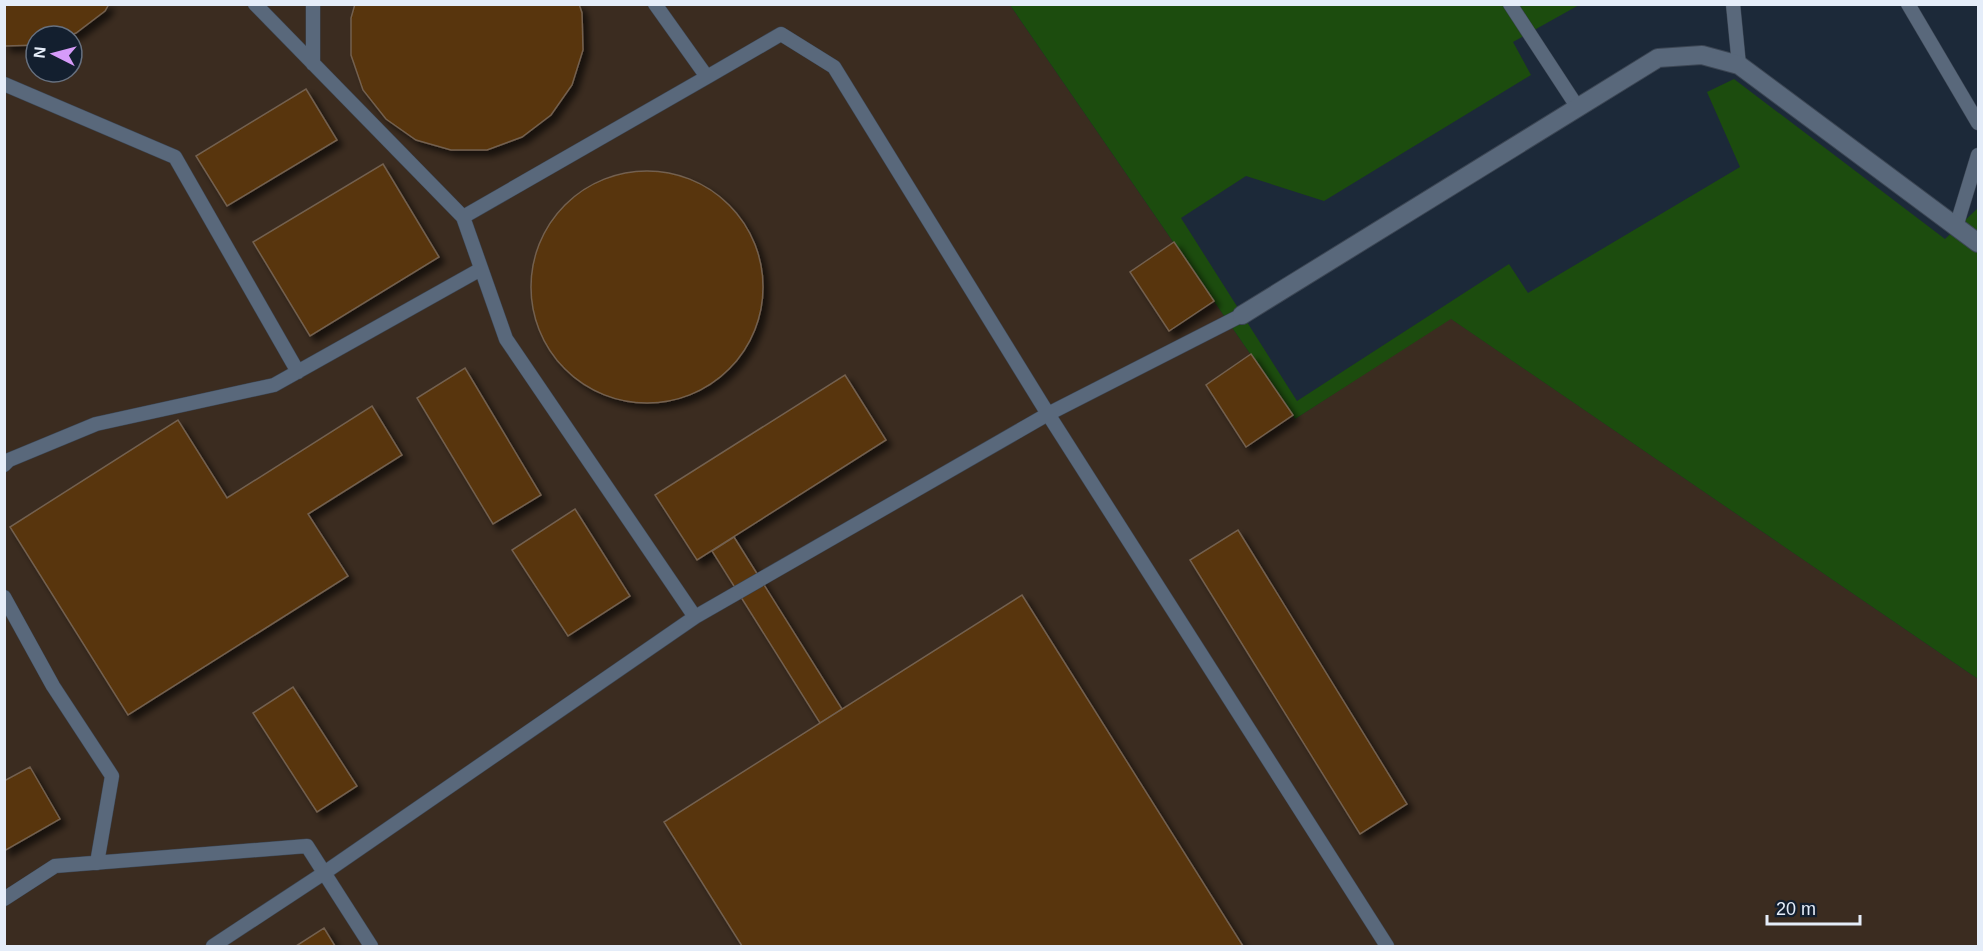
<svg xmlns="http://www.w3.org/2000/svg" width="1983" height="951" font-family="Helvetica,sans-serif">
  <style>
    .industrial { fill: #3b2c20; fill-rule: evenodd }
    .green { fill: #1c4c0e }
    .building { fill: #593407; stroke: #73604f; stroke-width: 1.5; filter: url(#shadow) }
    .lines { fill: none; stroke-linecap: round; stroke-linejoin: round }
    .lane-casing { stroke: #3c4654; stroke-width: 15 }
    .street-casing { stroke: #3c4654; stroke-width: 20 }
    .lane { stroke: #59687b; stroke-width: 14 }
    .street { stroke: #59687b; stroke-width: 18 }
  </style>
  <defs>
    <filter id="shadow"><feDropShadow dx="5.5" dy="5.5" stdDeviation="3" flood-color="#0009"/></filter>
  </defs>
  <rect width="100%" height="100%" fill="#1c2939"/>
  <path class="industrial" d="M5,5H1010L1295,419L1450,318L1978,679V946H5ZM36,36H72V72H36Z"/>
  <path class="green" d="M1010,5H1579L1513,42L1531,75L1324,201L1246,176L1181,218L1297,401L1509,264L1528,293L1740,167L1707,92L1734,79L1945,239L1978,208V679L1451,319L1295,419Z"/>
  <path class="building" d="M4,4H109L105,11L76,33L68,36H36V45L5,46Z
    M355,4H579L582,13L583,50L572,85L551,115L522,137L487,150H451L416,140L386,119L363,90L351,55V18Z
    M306,89L337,140L227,206L196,156Z
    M383,164L439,257L310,336L253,242Z
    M531 287a116 116 0 1 1 232 0a116 116 0 1 1-232 0Z
    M1174,242L1214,301L1169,331L1130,272Z
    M1251,354L1293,415L1246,447L1206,385Z
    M465,368L541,495L493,524L417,398Z
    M845,375L886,440L697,560L655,495Z
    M372,406L402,455L308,514L348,576L128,715L10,527L178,420L227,498Z
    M575,509L630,596L568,636L512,550Z
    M1238,530L1407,804L1360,834L1190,560Z
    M734,537L842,709L820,723L712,551Z
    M1022,595L1243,946H742L664,822Z
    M293,687L357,786L317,812L253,713Z
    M30,767L60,819L4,851V781Z
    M324,928L335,946H296Z"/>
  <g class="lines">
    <defs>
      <path id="lane" d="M255,4L463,217L506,339L695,617
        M1510,4L1578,108
        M1733,4L1739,65
        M1908,4L1978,123
        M313,64V4
        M707,77L781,34L834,67L1048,414L1387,946
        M4,84L175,157L298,372
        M463,217L707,77L655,4
        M1956,227L1978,155
        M4,465L9,460L96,424L274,385L481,269
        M4,597L53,686L112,776L97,863
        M4,899L55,866L307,846L371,946
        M213,946L324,873L695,617L1048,414L1242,315"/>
      <path id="street" d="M1242,315L1658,58L1702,55L1739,65L1978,243"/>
    </defs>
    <use href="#lane" class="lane-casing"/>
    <use href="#street" class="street-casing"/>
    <use href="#lane" class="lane"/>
    <use href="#street" class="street"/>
  </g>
  <rect width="1983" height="951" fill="none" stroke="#e5edf9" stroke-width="12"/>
  <g transform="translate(54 54) rotate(276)"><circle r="28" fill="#131f2f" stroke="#677180" stroke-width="1.5"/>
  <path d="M0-4.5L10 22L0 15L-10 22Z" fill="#d69bf9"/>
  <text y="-9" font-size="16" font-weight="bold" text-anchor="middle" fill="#e5edf9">N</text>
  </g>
  <path d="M1767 915v9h93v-9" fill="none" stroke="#e5edf9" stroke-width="3"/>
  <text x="1776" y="915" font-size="18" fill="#e5edf9" stroke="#131f2f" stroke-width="4.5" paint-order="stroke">20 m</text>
</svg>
